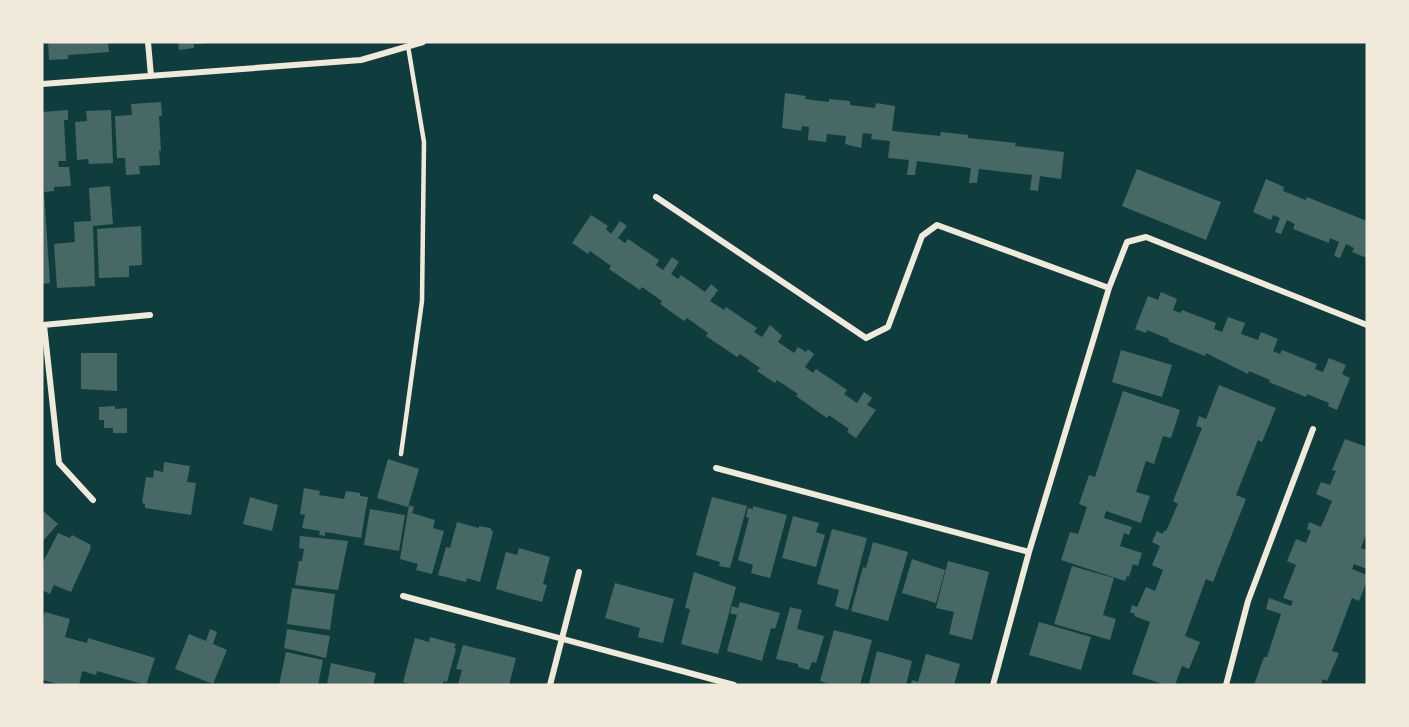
<svg xmlns="http://www.w3.org/2000/svg" width="1409" height="727" font-family="Lato,sans-serif">
  <style>
    .building { fill: #486865 }
    .lines { fill: none; stroke-linecap: round; stroke-linejoin: round }
    .service { stroke: #f1e9da; stroke-width: 4.5 }
    .minor { stroke: #f1e9da; stroke-width: 6 }
  </style>
  <rect width="100%" height="100%" fill="#0f3d3e"/>
  <path class="building" d="M48,42H108L109,52L68,55V59L49,60Z
    M178,42H204V44H194V48L179,50Z
    M785,93L806,96L805,99L829,102V99L850,101V105L875,108L876,103L895,106L892,131L940,136L941,132L968,135V138L1016,143L1015,146L1064,152L1061,179L1040,176L1038,191L1030,190L1032,175L979,169L977,183H969L971,168L917,161L915,175H907L909,160L888,158L890,141L871,139L872,134L863,133L861,148L845,144L846,136L827,134L826,142L808,140L809,127L802,126L801,131L782,128Z
    M161,102L162,116H159L161,151L159,150L160,165L139,166L140,174L126,175L125,158H117L115,116L132,115L131,104Z
    M68,110V120H64L66,161H58L59,167H69L71,186L54,187V191L44,192L50,283L42,284V112Z
    M111,110L113,163L89,164L88,159L77,160L75,122L87,121L86,111Z
    M1137,169L1221,202L1206,240L1122,206Z
    M1266,179L1284,187L1283,191L1306,200L1307,197L1367,221V258L1352,252L1354,248L1346,244L1340,258L1334,256L1339,242L1330,238L1329,243L1293,229L1295,224L1287,220L1281,234L1275,232L1280,218L1273,215L1271,220L1253,212Z
    M110,186L113,224L93,226L95,286L57,288L54,244L75,242L74,222L91,221L89,188Z
    M591,215L608,226L606,229L611,234L620,221L627,226L618,238L625,243L628,239L659,260L656,265L663,270L672,257L679,262L671,274L678,279L681,275L705,292L711,284L718,290L710,301L724,310L726,307L757,328L754,332L762,337L770,325L782,336L778,342L794,353L798,347L806,352L808,349L814,354L805,367L813,373L816,369L847,390L844,394L857,403L864,392L872,398L867,405L876,410L856,438L847,432L849,429L829,415L827,418L796,396L798,394L777,380L775,383L757,371L760,368L740,354L737,357L706,336L708,333L687,318L684,321L660,304L662,301L642,287L640,290L609,269L611,266L590,251L588,254L572,243Z
    M141,226L142,265L129,266V277L99,278L97,229Z
    M1161,292L1177,299L1173,310L1180,313L1182,310L1216,323L1214,329L1222,332L1228,317L1245,323L1241,334L1258,340L1261,332L1278,339L1273,351L1280,354L1282,350L1317,364L1315,369L1323,372L1329,358L1346,365L1342,374L1350,378L1337,410L1328,406L1329,403L1307,394L1306,397L1269,382L1270,380L1249,371L1248,374L1206,353L1205,356L1168,341L1169,339L1147,330L1146,333L1135,329L1148,296L1158,300Z
    M1121,350L1172,365L1162,397L1112,382Z
    M81,353H117V391L81,389Z
    M1219,385L1276,408L1262,442L1258,440L1236,495L1246,499L1213,582L1206,579L1185,636L1200,642L1189,669L1182,666L1175,685H1166L1132,674L1150,622L1134,616L1135,614L1130,612L1132,605L1137,607L1146,587L1155,591L1163,570L1152,565L1160,546L1152,542L1157,531L1163,534L1164,531H1166L1178,504L1173,501L1202,428L1196,426L1199,416L1206,419Z
    M1123,391L1180,410L1171,438L1163,436L1154,464L1146,461L1136,492L1150,496L1141,523L1106,511L1104,518L1132,527L1129,535L1124,533L1120,546L1142,553L1138,566L1133,564L1129,577L1127,576L1125,581L1061,560L1070,532L1078,534L1087,507L1079,504L1089,475L1095,477Z
    M115,406V409L127,408V433H113V428H104V420H99V407Z
    M1345,439L1367,447V532L1361,548L1367,550V569L1354,564L1352,569L1367,575V581L1359,601L1352,598L1332,651L1339,653L1327,681L1323,679L1321,685H1254L1264,657H1267L1281,614L1266,609L1269,598L1291,606L1293,601L1283,598L1296,565L1287,561L1296,539L1306,543L1311,531L1307,529L1309,522L1321,527L1332,501L1316,494L1321,482L1330,485L1336,471L1332,470Z
    M388,459L419,469L408,507L377,498Z
    M164,462L190,466L187,482L196,483L191,515L145,508V504L142,503L146,477L153,478L154,470L163,472Z
    M304,488L320,491L319,495L344,499L346,491L360,493V496L368,497L361,538L325,532V536L319,535L320,531L302,528L305,515L300,514Z
    M250,497L278,505L272,531L243,524Z
    M712,497L747,506L730,568L719,566L720,562L696,555Z
    M409,505L414,507L412,513L435,520L433,528L444,531L432,574L416,570L418,564L400,559Z
    M753,506L787,515L770,578L751,573L753,565L738,560L749,518L746,517L748,508L753,509Z
    M370,509L405,515L399,551L364,545Z
    M42,510L58,524L42,542Z
    M793,516L819,523L816,532L825,535L816,567L782,558Z
    M457,522L479,528V526L490,528L493,532L480,582L467,578L466,582L438,575L446,547L450,548Z
    M832,529L867,538L848,610L835,606L839,590L817,584Z
    M58,533L70,538L72,535L91,545L90,548H91L71,592L54,585L50,594L42,590V564Z
    M300,536L348,541L338,590L295,585L299,561H302L304,549L299,548Z
    M873,542L908,552L888,621L851,611L863,567L866,568Z
    M519,548L550,557L543,584L547,585L542,602L496,589L506,552L517,555Z
    M912,559L945,570L936,603L902,593Z
    M948,561L989,572L972,640L949,634L954,612L936,608Z
    M1072,566L1114,578L1103,615L1116,619L1110,640L1054,624Z
    M694,572L736,587L718,654L681,644L690,609L685,608Z
    M615,583L674,599L663,643L638,637L640,628L605,618Z
    M292,588L335,594L330,630L287,624Z
    M740,602L780,613L775,629L771,628L762,661L727,651L737,615L730,613L732,606L738,608Z
    M790,607L802,610L797,629L824,636L816,663L812,662L809,670L798,667V664L776,659Z
    M45,612L70,619L65,637L87,643L88,638L155,658L146,685L97,671L96,675L82,671L79,685H63L42,680V621Z
    M1039,622L1091,637L1081,670L1029,655Z
    M210,629L217,632L213,644L227,650L213,684L175,669L189,634L206,641Z
    M287,629L330,636L326,658L284,648Z
    M834,630L872,640L860,685H833L820,681Z
    M430,637L456,644L454,648L456,649L447,682L444,681L442,685H413L403,682L415,638L429,642Z
    M463,645L516,658L509,685H458L462,670L456,669Z
    M877,651L912,661L906,685L869,684Z
    M286,652L323,660L318,685H279Z
    M926,654L960,664L954,685H911L912,680L918,682Z
    M331,663L376,673L373,685H327Z"/>
  <g class="lines">
    <path class="service" d="M401,454L422,301L424,142L408,46"/>
    <path class="minor" d="M148,42L151,76
      M42,84L361,60L423,42
      M656,197L866,338L888,327L922,236L937,225L1109,288
      M43,325L150,315
      M44,325L59,463L93,500
      M716,468L1029,552
      M403,596L734,685
      M550,685L579,572
      M993,685L1029,552L1109,288L1127,242L1146,237L1367,325
      M1226,685L1248,601L1313,429"/>
  </g>
  <rect width="1409" height="727" fill="none" stroke="#f1e9da" stroke-width="87"/>
</svg>
